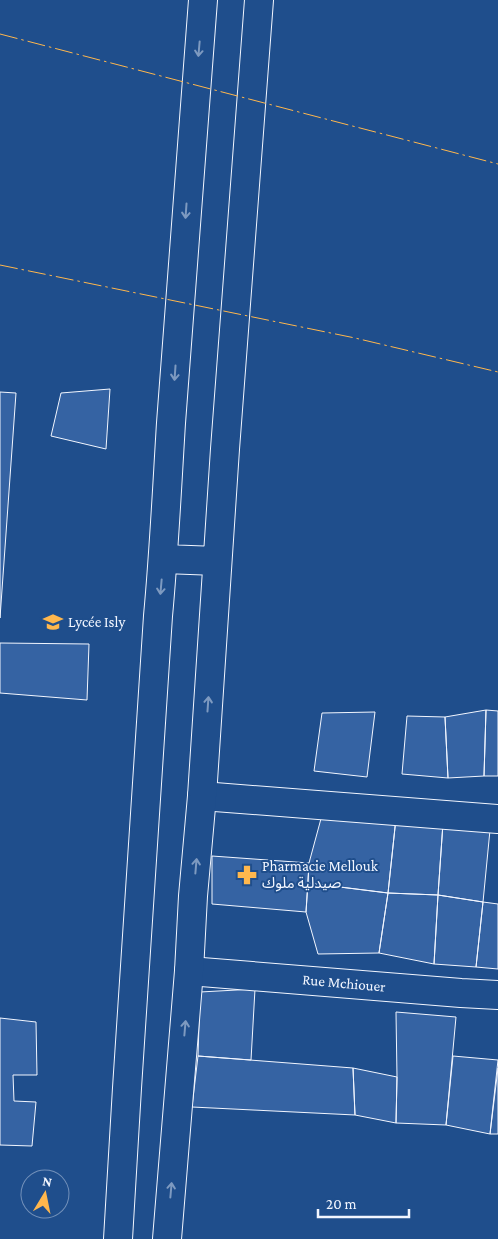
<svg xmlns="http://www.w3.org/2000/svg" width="498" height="1239" font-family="'Crimson Pro','Noto Sans Arabic',serif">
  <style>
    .building { fill: #3563a3; stroke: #f2f6ff }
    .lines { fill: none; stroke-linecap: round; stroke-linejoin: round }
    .minor-casing { stroke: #f2f6ff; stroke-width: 30 }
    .major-casing { stroke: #f2f6ff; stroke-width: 30 }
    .minor { stroke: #1f4e8c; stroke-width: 28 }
    .major { stroke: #1f4e8c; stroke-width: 28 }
    .power { stroke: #ffb74d; stroke-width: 1; stroke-dasharray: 18 4 2.5 4; stroke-linecap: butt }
    .oneway { stroke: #7e9ac0 }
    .labels { text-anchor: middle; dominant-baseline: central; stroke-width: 4; stroke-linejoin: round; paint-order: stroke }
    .poi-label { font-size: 15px; fill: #f2f6ff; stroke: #1f4e8c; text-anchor: start }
    .street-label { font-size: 15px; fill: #f2f6ff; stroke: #1f4e8c }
  </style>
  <rect width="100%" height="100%" fill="#1f4e8c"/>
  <path class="building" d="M110,389L106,449L51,436L61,393Z
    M0,392L16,393L0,618Z
    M0,643L89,644L87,700L0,693Z
    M486,710L484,776L448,778L445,717Z
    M486,710L498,711V776H484Z
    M375,712L367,777L314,771L322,713Z
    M407,716L445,717L448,778L402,774Z
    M322,815L396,818L388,893L308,883L309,863Z
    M396,818L443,823L438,895L388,893Z
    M443,823L490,830L483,902L438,895Z
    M212,856L309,863L306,912L212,904Z
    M308,883L388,893L379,953L318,954L306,912Z
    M388,893L438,895L434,964L379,953Z
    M438,895L483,902L476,967L434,964Z
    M483,902L498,904V969L476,967Z
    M255,989L251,1060L198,1056L200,992Z
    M396,1012L456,1017L446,1125L396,1123L397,1077Z
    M0,1018L36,1022L37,1075H13L14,1101L36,1102L32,1146L0,1145Z
    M198,1056L353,1068L355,1115L192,1107Z
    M453,1056L498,1060L490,1134L446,1125Z
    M353,1068L397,1077L396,1123L355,1115Z
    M498,1068V1134H490Z"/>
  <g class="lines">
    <defs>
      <path id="minor" d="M202,796L498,819
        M189,971L461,993L498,995"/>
      <path id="major" d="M164,559L217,561
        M118,1239L127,1088L158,616C164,552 167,488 171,423C181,282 192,141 203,0
        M167,1239L189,971L193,896L202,796L225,449L259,0"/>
    </defs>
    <use href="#minor" class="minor-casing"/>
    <use href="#major" class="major-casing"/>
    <use href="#minor" class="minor"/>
    <use href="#major" class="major"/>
    <path class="power" d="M0,34L498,164
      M0,265L355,338L498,372"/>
  </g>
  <defs><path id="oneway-shaft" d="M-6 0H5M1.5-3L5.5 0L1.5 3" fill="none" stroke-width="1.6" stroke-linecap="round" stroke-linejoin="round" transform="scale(1.25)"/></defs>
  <g class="oneway">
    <use href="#oneway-shaft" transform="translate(199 49) rotate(95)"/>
    <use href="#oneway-shaft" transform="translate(186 211) rotate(94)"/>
    <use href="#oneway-shaft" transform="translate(175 373) rotate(94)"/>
    <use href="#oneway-shaft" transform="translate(161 587) rotate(95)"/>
    <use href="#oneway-shaft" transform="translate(208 704) rotate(-86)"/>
    <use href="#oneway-shaft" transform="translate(196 866) rotate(-85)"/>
    <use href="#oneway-shaft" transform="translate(185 1028) rotate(-85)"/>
    <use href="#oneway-shaft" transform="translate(171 1190) rotate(-85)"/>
  </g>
  <defs>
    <symbol id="school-bare" viewBox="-9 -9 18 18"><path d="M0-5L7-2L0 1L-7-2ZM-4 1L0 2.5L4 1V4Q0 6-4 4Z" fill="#ffb74d" stroke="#1f4e8c" stroke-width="2.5" paint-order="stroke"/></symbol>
    <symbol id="pharmacy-bare" viewBox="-9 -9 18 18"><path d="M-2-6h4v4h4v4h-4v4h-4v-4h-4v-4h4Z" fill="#ffb74d" stroke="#1f4e8c" stroke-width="2.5" paint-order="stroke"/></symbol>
  </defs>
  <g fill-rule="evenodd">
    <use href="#school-bare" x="39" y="608" width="28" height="28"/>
    <use href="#pharmacy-bare" x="233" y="861" width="28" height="28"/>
  </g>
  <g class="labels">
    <g class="poi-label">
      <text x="68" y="622">Lycée Isly</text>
      <text x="262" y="866">Pharmacie Mellouk<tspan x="262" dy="17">صيدلية ملوك</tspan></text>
    </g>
    <g class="street-label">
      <text transform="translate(344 983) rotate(5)">Rue Mchiouer</text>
    </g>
  </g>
  <g transform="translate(45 1194) rotate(10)"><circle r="24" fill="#1f4e8c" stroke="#7391ba"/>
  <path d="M0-4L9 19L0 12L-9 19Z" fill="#ffb74d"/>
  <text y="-8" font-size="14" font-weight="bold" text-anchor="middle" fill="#f2f6ff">N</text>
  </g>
  <path d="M318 1209v8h91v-8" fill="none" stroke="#f2f6ff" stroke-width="2.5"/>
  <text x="326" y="1209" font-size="15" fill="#f2f6ff" stroke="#1f4e8c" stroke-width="4" paint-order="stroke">20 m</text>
</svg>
